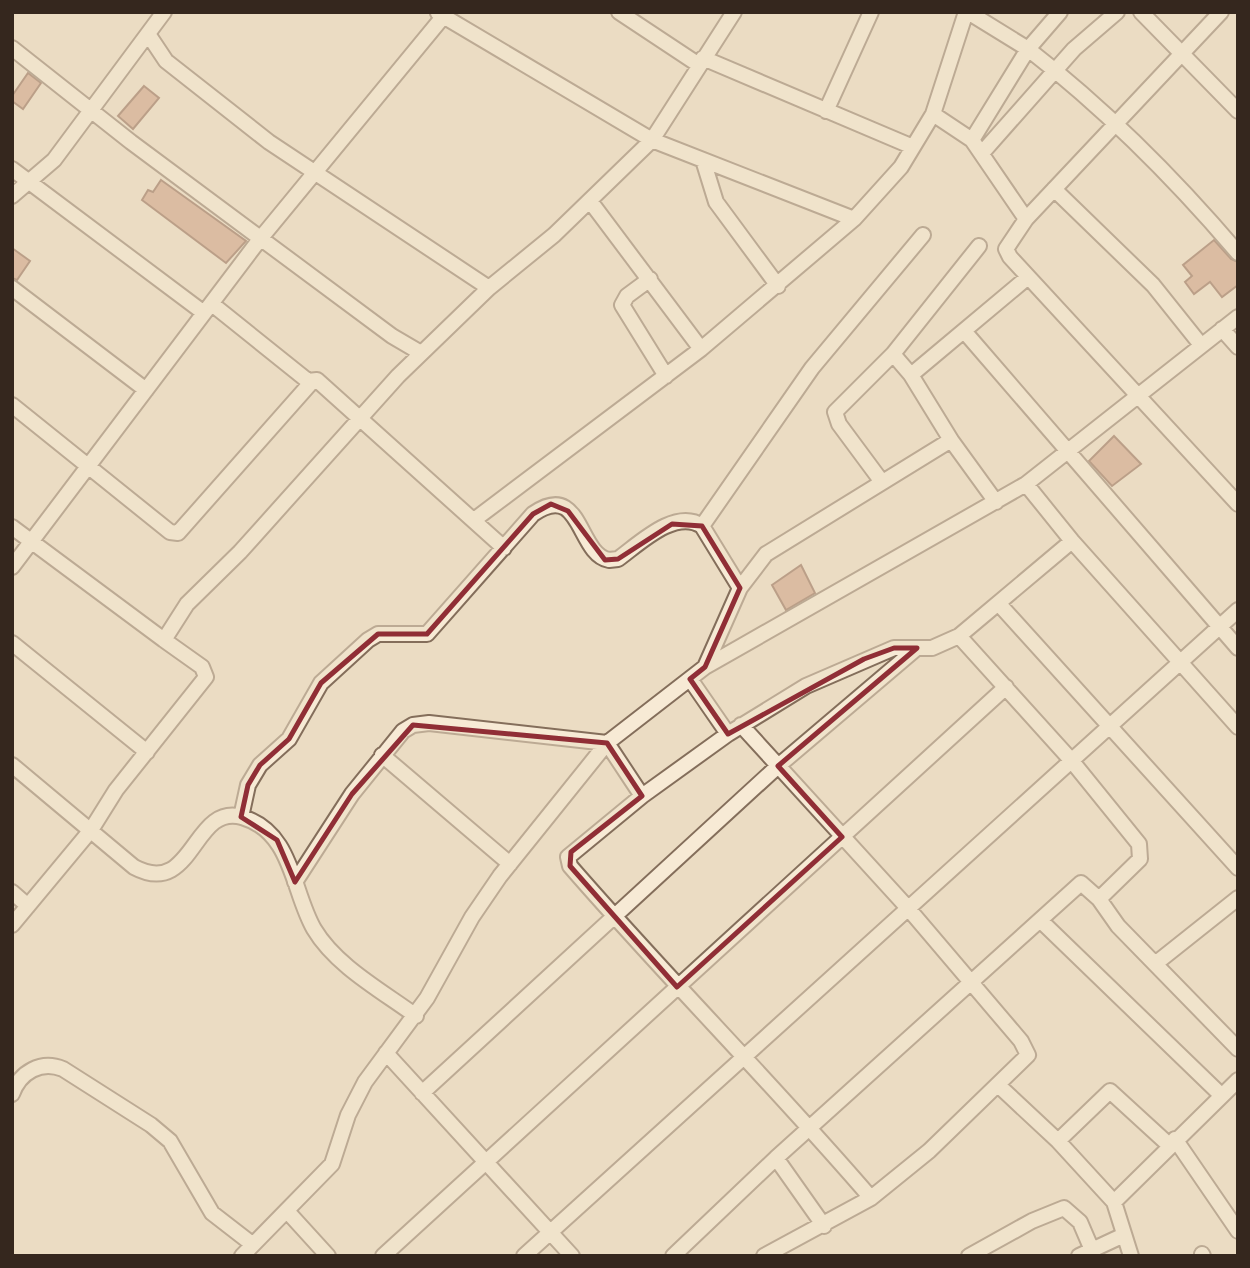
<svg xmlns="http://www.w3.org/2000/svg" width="1250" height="1268" font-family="Merriweather,serif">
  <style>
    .building { fill: #c7957a; stroke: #825642; stroke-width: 2 }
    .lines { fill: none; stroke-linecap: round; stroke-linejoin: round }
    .minor-casing { stroke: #846e5b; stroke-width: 18 }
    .minor { stroke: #f7ead5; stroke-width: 14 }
    .marked { fill: none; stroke: #902e36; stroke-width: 5; stroke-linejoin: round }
  </style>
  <rect width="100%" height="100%" fill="#ebdcc3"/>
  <path class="building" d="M28,73L41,83L23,109L12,101V96Z
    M144,86L159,98L133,129L118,116Z
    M161,180L246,241L226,263L142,200L148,190L153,192Z
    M1214,240L1231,259L1238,262V285L1222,297L1210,282L1194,294L1185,282L1192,276L1183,265Z
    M12,248L30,261L17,280L12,278Z
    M1114,436L1141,464L1112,486L1089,461Z
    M801,565L815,593L786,610L772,585Z"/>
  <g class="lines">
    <defs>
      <path id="minor" d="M619,12L699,65
        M968,12L1028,49L972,140
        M1060,12L1028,49C1104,108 1175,179 1238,253
        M1141,12L1238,111
        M1221,12L1026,219L1006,249L1010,257L1238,504
        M438,13L652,140L854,219
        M148,34L166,61L269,142L489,288
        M12,48L131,142L392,336L421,353
        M703,58L913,147
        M826,111L871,12
        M933,114L966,12
        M982,153L1074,49L1117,12
        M703,160L716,202L778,286
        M12,169L204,313
        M1054,189L1153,285L1201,345
        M12,196L54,160L164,12
        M590,201L701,349L854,219L901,167L933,114L972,140L1026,219
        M650,279L627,296L622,305L666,376
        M12,288L146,390
        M1222,329L1238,347
        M964,331L1238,648
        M911,375L893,354L979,246
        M308,381L317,380L504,548
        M12,405L170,532L178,533L309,385L308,381L212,304
        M951,440L996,502
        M882,482L839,424L835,412L893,354
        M1026,484L1072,541L1238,727
        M474,520L701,349
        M702,526L812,368L923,235
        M12,527L164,640
        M12,567L260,239L447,12
        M999,604L1238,868
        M959,636L1071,760L1139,844L1140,859L1099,899
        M12,643L147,752
        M705,667L1026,484L1238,317
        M690,679L728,734
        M741,725L907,907L1021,1041L1028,1055L929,1151L871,1198L764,1256
        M382,755L510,864
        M12,765L134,867C194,899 192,803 242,817C293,832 292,891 314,929C336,966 382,991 416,1016
        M241,817L248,785L260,765L289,739L321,683L368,640L378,634H427L533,514C582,480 577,554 609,560L618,559C639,544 675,508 702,526L740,588
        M295,882L352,794L403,731L413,725L429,723L607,743L642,796
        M12,892L28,906
        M1040,920L1220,1094
        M12,925L91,830L116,790L206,677L202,667L164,640L187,604L240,552L398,376L489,288L554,235L652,140L734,12
        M1155,964L1238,898
        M386,1053L572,1256
        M998,1085L1058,1141L1114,1202
        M422,1093L778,766L917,648
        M12,1094C20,1072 41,1060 63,1069L151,1125L170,1141L212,1213L252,1244
        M1175,1139L1238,1231
        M1058,1141L1110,1091L1169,1145
        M776,1158L824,1226
        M871,1198C774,1085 668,979 570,866L568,857L642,796L728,734L806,686L894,648H932L959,636L1072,541
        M287,1211L328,1256
        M1202,1254L1203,1256
        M242,1256L332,1164L348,1115L365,1082L427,998L472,917L500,876L607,743L705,667L740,588L766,554L951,440L911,375L1028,277
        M383,1256L1006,687
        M524,1256L1238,610
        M673,1256L776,1158L1081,883L1099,899L1118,926L1238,1049
        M969,1256L1032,1221L1064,1208L1080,1222L1092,1250
        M1079,1256L1124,1235
        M1131,1256L1114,1202L1238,1080"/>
    </defs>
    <use href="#minor" class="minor-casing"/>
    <use href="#minor" class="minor"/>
  </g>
  <path d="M0 0H1250V1268H0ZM551,504L568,511L605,560L618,559L672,524L702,526L740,588L705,667L690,679L728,734L864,659L894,648H917L778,766L842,837L677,987L570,866L571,852L642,796L607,743L413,725L352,794L295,882L277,840L241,817L248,785L260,765L289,739L321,683L378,634H427L533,514Z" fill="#ebdcc3" fill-opacity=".55" fill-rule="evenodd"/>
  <path class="marked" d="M551,504L568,511L605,560L618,559L672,524L702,526L740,588L705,667L690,679L728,734L864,659L894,648H917L778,766L842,837L677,987L570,866L571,852L642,796L607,743L413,725L352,794L295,882L277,840L241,817L248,785L260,765L289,739L321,683L378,634H427L533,514Z"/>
  <rect width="1250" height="1268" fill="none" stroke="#35271e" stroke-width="28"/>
</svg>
